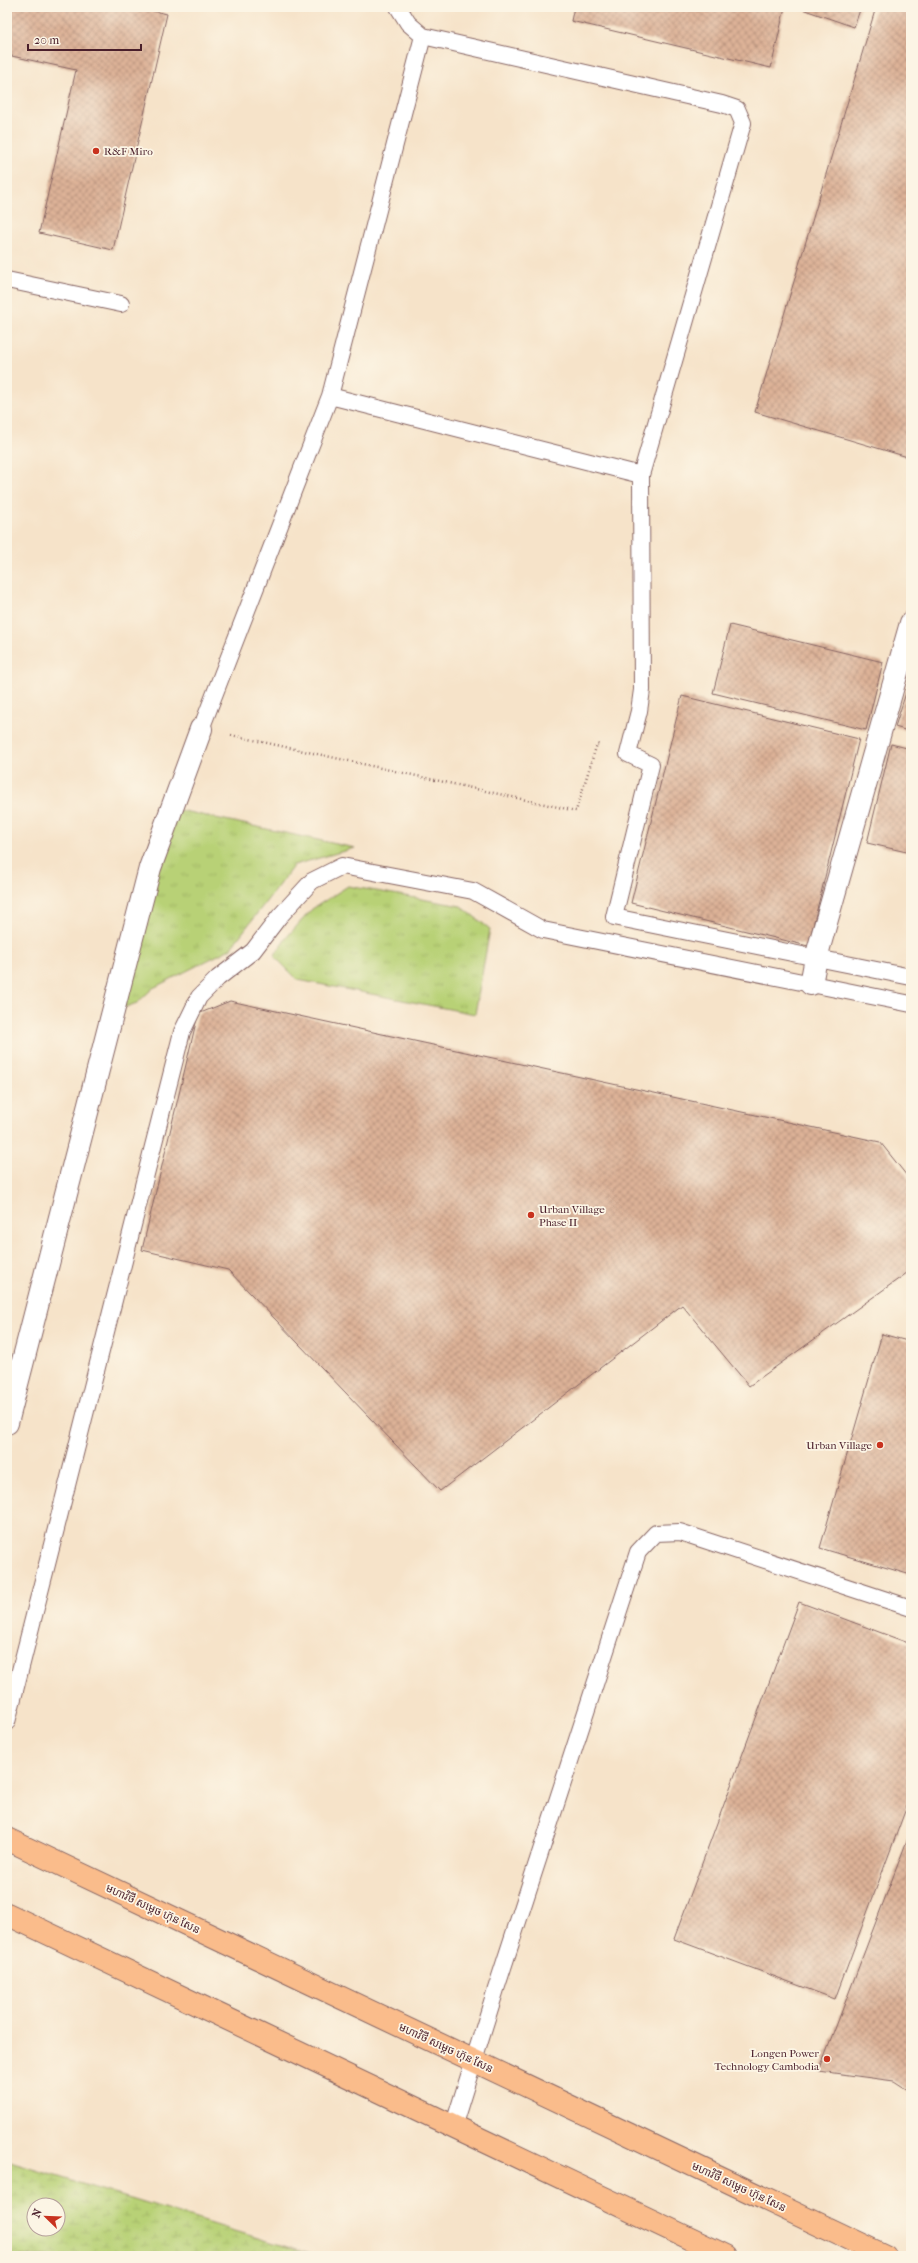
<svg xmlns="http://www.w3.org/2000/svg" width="918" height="2263" font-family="'IM FELL French Canon','Noto Sans Khmer',serif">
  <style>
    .grass { fill: url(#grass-tufts); stroke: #817850 }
    .wetland { fill: url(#wetland-marsh); stroke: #817850; fill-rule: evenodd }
    .building { fill: url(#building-cross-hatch) }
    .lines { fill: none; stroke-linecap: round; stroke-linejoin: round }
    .lane-casing { stroke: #866462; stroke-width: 18 }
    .street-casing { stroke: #866462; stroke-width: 24 }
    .highway-casing { stroke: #866462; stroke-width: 24 }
    .path { stroke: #866462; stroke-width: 2.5; stroke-dasharray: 1 3; stroke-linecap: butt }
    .lane { stroke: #fff; stroke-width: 16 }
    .street { stroke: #fff; stroke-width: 22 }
    .highway { stroke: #fabc8b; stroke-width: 22 }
    .poi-dot { fill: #c8321e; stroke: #fcf5e5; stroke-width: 1.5 }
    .labels { text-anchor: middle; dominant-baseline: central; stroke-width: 3.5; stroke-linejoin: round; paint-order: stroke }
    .poi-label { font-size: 11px; fill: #4a1f2b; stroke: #fcf5e5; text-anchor: start }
    .street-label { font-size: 11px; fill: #4a1f2b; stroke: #fcf5e5 }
  </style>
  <defs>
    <pattern id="grass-tufts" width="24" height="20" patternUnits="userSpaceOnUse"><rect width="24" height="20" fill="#b8d176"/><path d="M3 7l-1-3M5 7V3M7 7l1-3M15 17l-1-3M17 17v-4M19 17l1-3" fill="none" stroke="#a0b366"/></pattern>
    <pattern id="wetland-marsh" width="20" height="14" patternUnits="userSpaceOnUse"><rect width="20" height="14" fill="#b8d176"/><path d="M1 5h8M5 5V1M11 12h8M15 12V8" fill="none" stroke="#a0b366"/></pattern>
    <pattern id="building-cross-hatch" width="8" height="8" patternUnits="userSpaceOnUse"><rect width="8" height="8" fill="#ddb297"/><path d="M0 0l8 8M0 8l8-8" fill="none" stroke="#b5907b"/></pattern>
  </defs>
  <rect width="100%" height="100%" fill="#fcf5e5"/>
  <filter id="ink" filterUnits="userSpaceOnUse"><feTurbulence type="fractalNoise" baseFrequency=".025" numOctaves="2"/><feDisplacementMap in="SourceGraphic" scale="8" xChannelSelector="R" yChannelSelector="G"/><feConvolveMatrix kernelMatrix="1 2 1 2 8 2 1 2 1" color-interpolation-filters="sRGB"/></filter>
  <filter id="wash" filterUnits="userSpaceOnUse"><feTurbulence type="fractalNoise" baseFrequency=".012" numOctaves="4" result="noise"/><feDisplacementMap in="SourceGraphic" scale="16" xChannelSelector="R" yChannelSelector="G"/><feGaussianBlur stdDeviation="0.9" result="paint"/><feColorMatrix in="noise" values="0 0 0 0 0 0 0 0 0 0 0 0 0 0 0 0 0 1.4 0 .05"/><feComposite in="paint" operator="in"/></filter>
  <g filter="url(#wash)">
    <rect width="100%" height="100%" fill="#f6e3c9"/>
    <path class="grass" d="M160,806L355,848L294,865L230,949L153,988L137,1003L106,1014Z
      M348,886L461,906L490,929L475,1014L298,980L274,956L287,937L312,909Z"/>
    <path class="wetland" d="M7,2161L310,2254L309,2256H7ZM34,2205H58V2229H34Z"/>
    <g id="blocks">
      <path class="building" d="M7,7H137L167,14L113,250L39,233L76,70L7,55Z
        M574,7H785L771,68L571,21Z
        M803,7H861L854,27L802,9Z
        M876,7H911V458L755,412Z
        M730,625L883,662L866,730L713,693Z
        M911,677V732L895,727Z
        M682,696L859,739L808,946L631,903Z
        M891,744L911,749V853L867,843Z
        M230,1001L880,1142L911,1181V1270L749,1386L682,1305L440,1491L228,1270L142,1250L198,1014Z
        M882,1334L911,1342V1575L820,1548Z
        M799,1602L911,1644V1795L835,1999L674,1939Z
        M911,1830V2092L894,2081L819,2071Z"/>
    </g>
  </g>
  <g filter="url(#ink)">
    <use href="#blocks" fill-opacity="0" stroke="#866462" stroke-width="1"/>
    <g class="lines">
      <defs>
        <path id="lane" d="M398,7L408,23L423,36L722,104L737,109L743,123L641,475
          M7,280L121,304
          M330,396L641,475L642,690L639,711L628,754L651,765L614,917L911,977
          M201,729L330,396L423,36
          M7,1722L182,1032L199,997L218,978L253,951L279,917L312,881L342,866L473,891L543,930L911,1004
          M453,2127L496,1989L638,1552L656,1533L680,1532L911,1608"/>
        <path id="street" d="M811,984L816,958L911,623
          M7,1423L150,868L201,729"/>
        <path id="highway" d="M7,1839L885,2256
          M7,1914L726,2256"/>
      </defs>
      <use href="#lane" class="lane-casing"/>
      <use href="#street" class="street-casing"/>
      <use href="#highway" class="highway-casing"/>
      <path class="path" d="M231,735L576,811L597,744L600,745"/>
      <use href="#lane" class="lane"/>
      <use href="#street" class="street"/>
      <use href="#highway" class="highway"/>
    </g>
  </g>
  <g class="poi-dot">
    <circle cx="96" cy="151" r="4"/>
    <circle cx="531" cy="1215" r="4"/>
    <circle cx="880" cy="1445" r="4"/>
    <circle cx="827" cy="2059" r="4"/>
  </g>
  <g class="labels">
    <g class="poi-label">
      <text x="104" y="151">R&amp;F Miro</text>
      <text x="539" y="1209">Urban Village<tspan x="539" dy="13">Phase II</tspan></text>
      <text x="872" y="1445" text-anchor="end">Urban Village</text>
      <text x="819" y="2053" text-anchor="end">Longen Power<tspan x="819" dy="13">Technology Cambodia</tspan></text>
    </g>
    <g class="street-label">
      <text transform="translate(153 1909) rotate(25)">មហាវិថី សម្តេច ហ៊ុន សែន</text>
      <text transform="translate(446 2048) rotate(25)">មហាវិថី សម្តេច ហ៊ុន សែន</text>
      <text transform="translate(739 2187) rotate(25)">មហាវិថី សម្តេច ហ៊ុន សែន</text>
    </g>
  </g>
  <rect width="918" height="2263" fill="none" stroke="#fcf5e5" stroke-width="24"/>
  <g transform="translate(46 2217) rotate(293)"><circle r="19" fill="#fcf5e5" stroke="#b59f9b"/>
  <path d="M0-3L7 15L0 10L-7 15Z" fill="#c8321e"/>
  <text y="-6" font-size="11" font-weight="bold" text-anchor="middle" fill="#4a1f2b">N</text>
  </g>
  <path d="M28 44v6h113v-6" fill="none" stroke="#4a1f2b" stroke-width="2"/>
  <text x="34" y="44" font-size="12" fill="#4a1f2b" stroke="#fcf5e5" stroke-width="3" paint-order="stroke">20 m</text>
</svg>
